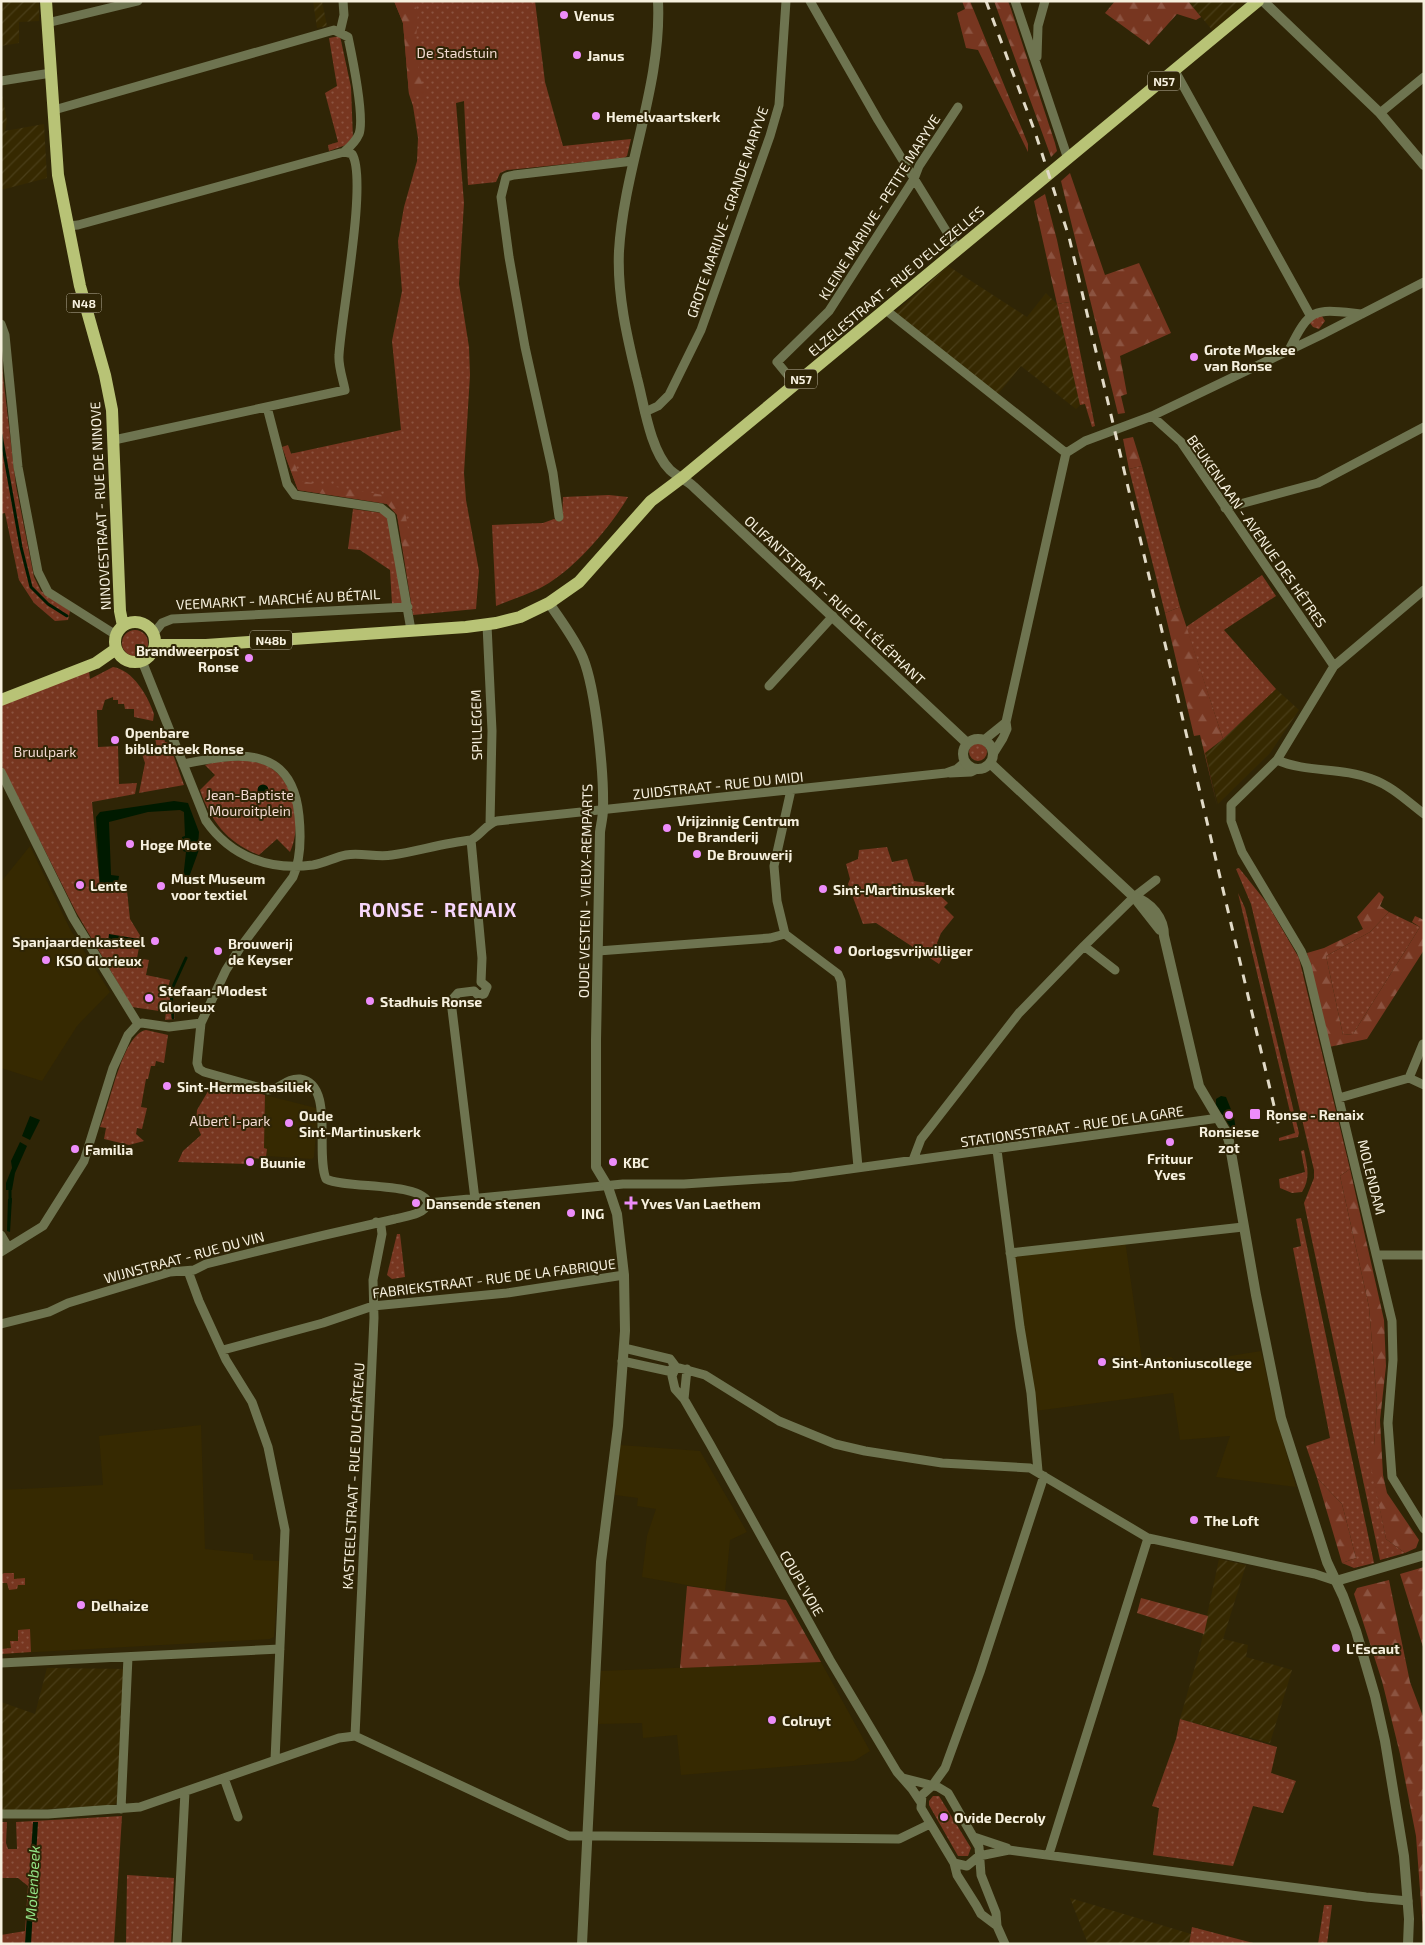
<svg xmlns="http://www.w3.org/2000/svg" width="1425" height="1945" font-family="'Exo 2',sans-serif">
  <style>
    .built { fill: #362901 }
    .industrial { fill: url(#industrial-furrows) }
    .grass { fill: url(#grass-dots) }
    .forest { fill: url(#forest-firs) }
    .garden { fill: url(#garden-furrows) }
    .water { fill: #001a00 }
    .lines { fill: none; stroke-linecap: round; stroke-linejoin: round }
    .stream { stroke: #001a00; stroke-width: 3 }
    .minor { stroke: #6e7450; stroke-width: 9 }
    .tertiary { stroke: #6e7450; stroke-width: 10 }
    .primary { stroke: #b8c376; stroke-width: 12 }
    .rail { stroke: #e1dac7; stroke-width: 3; stroke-dasharray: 9 9; stroke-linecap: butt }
    .poi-dot { fill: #ed8cfa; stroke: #2f2506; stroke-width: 2 }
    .labels { text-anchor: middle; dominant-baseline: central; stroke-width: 4; stroke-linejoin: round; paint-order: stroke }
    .shield { fill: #2f2506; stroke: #bab39d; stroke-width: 1 }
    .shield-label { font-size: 12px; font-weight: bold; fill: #f6f0de }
    .poi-label { font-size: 14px; font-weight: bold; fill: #f6f0de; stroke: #2f2506; text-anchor: start }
    .park-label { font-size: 14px; fill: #f2dad1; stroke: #2f2506 }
    .street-label { font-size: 14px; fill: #f6f0de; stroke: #2f2506 }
    .water-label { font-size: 15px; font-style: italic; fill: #93e587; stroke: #2f2506 }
    .district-label { font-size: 19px; font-weight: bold; letter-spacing: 1px; fill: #f7d6fb; stroke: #2f2506 }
  </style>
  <defs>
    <pattern id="industrial-furrows" width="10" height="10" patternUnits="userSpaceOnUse" patternTransform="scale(1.25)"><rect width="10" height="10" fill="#362901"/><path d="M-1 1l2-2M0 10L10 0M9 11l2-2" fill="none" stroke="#4a3e19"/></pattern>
    <pattern id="grass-dots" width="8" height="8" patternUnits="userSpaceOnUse" patternTransform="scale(1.25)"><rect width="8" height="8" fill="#773620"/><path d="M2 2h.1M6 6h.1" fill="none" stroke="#8b5340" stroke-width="1.8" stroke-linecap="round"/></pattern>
    <pattern id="forest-firs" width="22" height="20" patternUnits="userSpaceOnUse" patternTransform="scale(1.25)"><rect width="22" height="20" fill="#773620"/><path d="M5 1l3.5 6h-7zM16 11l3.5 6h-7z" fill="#8b5340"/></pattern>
    <pattern id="garden-furrows" width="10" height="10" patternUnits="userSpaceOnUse" patternTransform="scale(1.25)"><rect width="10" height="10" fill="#773620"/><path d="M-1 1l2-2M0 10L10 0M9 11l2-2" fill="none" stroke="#8b5340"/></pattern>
  </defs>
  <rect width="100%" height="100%" fill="#2f2506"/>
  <path class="built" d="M30,846L70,929L110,992L77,1026L42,1081L1,1068V882Z
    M265,1095L316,1108L318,1111L314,1157L312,1159L266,1156L267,1149L264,1148L263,1137Z
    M1125,1240L1142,1360L1171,1357L1180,1364L1261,1351L1277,1420L1296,1487L1216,1477L1230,1436L1180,1440L1173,1393L1035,1411L1012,1256Z
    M201,1425L205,1549L253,1554V1560L280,1561L274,1637L270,1639L1,1654V1490L103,1485L99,1436Z
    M620,1445L700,1451L747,1532L730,1540L725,1592L642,1577L647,1536L656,1509L637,1506L638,1498L615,1495Z
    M821,1662L870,1751L854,1761L681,1775L677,1735L643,1738L642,1723L598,1724L601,1671Z"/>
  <path class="industrial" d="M1,1H39V21L19,22V43L1,46Z
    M313,1H322L327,26L317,28Z
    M1188,1H1247L1213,31Z
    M1,89L7,121L5,131L44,124L47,178L1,190Z
    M948,266L1027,317L1046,293L1057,304L1080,405L1076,409L1021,366L997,395L894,313Z
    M1276,689L1299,710L1270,753L1218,804L1205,753L1223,739Z
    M1219,1559L1246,1565L1223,1639L1248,1645L1246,1657L1292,1670L1270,1743L1180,1719L1200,1649Z
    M47,1668L124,1669L117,1802L113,1806L1,1811V1702L35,1714Z
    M1070,1898L1191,1934L1189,1944H1088Z"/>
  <path class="grass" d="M394,1H535L545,82L563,146L631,139L627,156L624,158L507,170L500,173L496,182L468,185L464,101L456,103L464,203L459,284L469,347L470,375L464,473L466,500L479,571L476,609L413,615L397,515L387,504L380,502L298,490L285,455L401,430L392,341L402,291L398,241L404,207L417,161L418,138L413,106L409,94L403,23Z
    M340,36L351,87L353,140L346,145L329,151L328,145L338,142L325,93L337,86L329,38Z
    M1070,302L1095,426L1092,427L1085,404L1080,405L1057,304Z
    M1313,315L1322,316L1325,321L1319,329L1313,327L1310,323Z
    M1,359L16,486L34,577L41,591L70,611L68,620L55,621L34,603L19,580L5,513L1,514Z
    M1142,466L1180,607L1165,613L1129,469Z
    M609,495L628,497C611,526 578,565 549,583C533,593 513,599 496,606L492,525L543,523L554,519L562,521L563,497Z
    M353,509L382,513L388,518L403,604H392L390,570L360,550L348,549Z
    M1262,575L1276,596L1224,630L1276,689L1223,739L1186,627Z
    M122 643a13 13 0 1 1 26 0a13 13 0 1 1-26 0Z
    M113,667C133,670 148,696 154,714L153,721L134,717V709H125L124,704H118V700H113V697L105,700L102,710H97L98,747L118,746L119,784L137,783L135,794L92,802L100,888L127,891L130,919L141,937L137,958L149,960L146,975L170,980L168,988L172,990L175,1019L165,1020L166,1012L132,1007L76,912L1,764V705L89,671L90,679Z
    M155,738H164L165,742L169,743L184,785L139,793L145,763L141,751L147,754L157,748Z
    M969 752a9 9 0 1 1 18 0a9 9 0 1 1-18 0Z
    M244,760C250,761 257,762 263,764C295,776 303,824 290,852L277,839L259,855C228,843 211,822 200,790L215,775L205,765L215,762Z
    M887,847L892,862L907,859L914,881L927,883L948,903L944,907L954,917L941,933L937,943L944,955L939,964L876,923L863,924L848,884L850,879L846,864L858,859L859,850Z
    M1239,868L1267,903L1299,958L1350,1169L1340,1176L1369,1307L1377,1402L1374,1447L1368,1448L1386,1539L1405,1553L1380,1560L1304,1203L1314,1178V1170L1251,904L1236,869Z
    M1238,893L1245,908L1299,1133L1298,1137L1279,1141V1138L1295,1133Z
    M1389,912L1420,927L1353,1034L1343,1035L1326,956L1370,932Z
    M146,1030L168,1035L164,1063L156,1061L155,1066H151L148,1079H146L141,1107L147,1108L142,1129L137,1128L136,1134L144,1141L129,1145L104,1139L106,1128L100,1127C110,1106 122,1034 146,1030Z
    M214,1081L265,1095L264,1148L267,1149L266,1157L264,1159L249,1158V1164L178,1162L183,1151L201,1135L196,1123L197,1110Z
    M1304,1150C1307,1166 1311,1178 1302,1192L1292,1193L1280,1188L1279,1179L1305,1172L1301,1151Z
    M1301,1218L1374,1563L1354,1568L1342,1563L1356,1558L1342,1504L1317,1478L1306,1446L1330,1438L1293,1248L1301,1246L1296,1219Z
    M397,1234H400L405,1277L392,1279L387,1275Z
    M4,1573H14V1579L25,1578V1585H18L17,1589L9,1590L7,1583H1V1575Z
    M30,1629L31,1652L1,1654V1649L11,1648L10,1641H18V1630Z
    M1180,1719L1277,1747L1271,1773L1296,1781L1283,1813L1253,1806L1233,1866L1153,1855L1159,1808L1152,1806L1176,1739Z
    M933,1796H939L971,1848L968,1856H958L929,1805V1801Z
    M122,1816L114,1944H1V1935L25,1931L28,1886L18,1878H1V1822H7L6,1843L8,1849H17L16,1822Z
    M127,1875L174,1878L171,1944H126Z
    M1324,1905H1332L1327,1944H1318Z
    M1192,1927L1257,1944H1189Z"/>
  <path class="forest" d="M394,1H413L418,13L415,53L425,95L409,94L403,23Z
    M962,1H970L1028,144V152L978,50L966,48L957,13L965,9Z
    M994,1H1008L1011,9L1055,143L1057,151L1051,157Z
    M1115,1H1188L1201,17L1196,20L1177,14L1149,45L1105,13Z
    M1070,173L1105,275L1139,263L1171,333L1120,356L1127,394L1121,396L1125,413L1118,414L1061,181Z
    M1045,194L1057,240L1070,302L1057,304L1034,201Z
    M1133,437L1142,466L1129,469L1123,439Z
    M288,445L301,481L389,496L405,511L412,554L404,555L397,514L387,504L298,490L282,447Z
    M1180,607L1223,739L1205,753L1217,805L1200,735L1194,736L1165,613Z
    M1379,892L1384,897L1380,906L1389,912L1370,932L1326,956L1343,1035L1353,1034L1420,927L1412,922L1415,916L1424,920V950L1367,1039L1329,1047L1307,953L1324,948L1363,929L1357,917Z
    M1350,1169L1384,1320L1386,1366L1380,1420L1383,1475L1387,1493L1419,1540L1416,1548L1405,1553L1386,1539L1367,1448L1374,1446L1377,1402L1369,1307L1340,1176Z
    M1317,1478L1342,1504L1356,1558L1342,1563Z
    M1424,1567V1650L1400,1574Z
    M1389,1580L1410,1682L1424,1719V1944L1416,1836L1400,1754L1382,1681L1354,1594L1357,1588Z
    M687,1586L786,1600L821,1662L680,1668Z"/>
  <path class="garden" d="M1141,1598L1208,1616L1204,1634L1137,1613Z"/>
  <path class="water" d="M257.5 790a5.5 5.5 0 1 1 11 0a5.5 5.5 0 1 1-11 0Z
    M174,801L188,803L199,832L198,846L200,847L188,880L183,879L186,852L183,851L182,837L185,836L184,812L180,810L148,812L109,822L111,875L119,876L117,889L100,888L96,817L100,812Z
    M109,934L139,939L137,948L108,943Z
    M1221,1096L1226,1097L1234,1117L1237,1137L1216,1105V1099Z
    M30,1116L40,1120L30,1140L22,1136Z
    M20,1142L27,1146L15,1173L12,1190H6V1183L12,1168L11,1161Z
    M12,1198L10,1232L7,1231L8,1199Z
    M33,1822H38L31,1944H25Z"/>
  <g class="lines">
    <path class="stream" d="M1,435L21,547L31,587L48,604L67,616
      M173,1018L171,991L186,958
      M10,1202V1186"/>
    <path class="minor" d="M810,1L878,120L958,250
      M1015,1L1068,159
      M47,23L138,1
      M340,32L344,15L343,1
      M1037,57L1038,26L1045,1
      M1175,71L1310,315
      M1,81L51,73
      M54,110L334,30L348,37C352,56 365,117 359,134C356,141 350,147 344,152
      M1380,113L1424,77
      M68,226L78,225L344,152L352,154C368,179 341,317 339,355C338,366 343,379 345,390L114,440
      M887,311L1066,453
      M1,324L5,335L18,467L38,572L48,592L116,635
      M1289,350C1311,306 1314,309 1362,314
      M795,384L777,362L829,311L914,179L919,166L958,107
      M267,407L287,484L295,495L381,508L391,516L411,630
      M645,412L658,406L669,395L701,330L770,136L779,105L786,1
      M1152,416L1181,442L1334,666
      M1225,508L1318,483L1424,427
      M559,517L553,473L525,347L509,257L501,197L506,177L514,175L633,161
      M1424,590L1334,666L1277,760L1231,805V821L1242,852L1301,951L1307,966L1392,1321L1393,1360L1388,1423L1392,1477L1424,1529
      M487,625L492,731L490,824
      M154,633L162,623L172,619L408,607
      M142,661L206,821C231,857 270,871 313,865C325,863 335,857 346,855C361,852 377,858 392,855C418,851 444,843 471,840C481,835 486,824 497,821L946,773L957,769L965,762
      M769,686L833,616
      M984,740L1005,723
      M993,754L1003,738L1007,729L1006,722L1066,453L1085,441L1152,416L1321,335L1424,282
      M1277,760C1307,773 1341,767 1372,779C1392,786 1408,802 1424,814
      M183,764C237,753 292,743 299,816C301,836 301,859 293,877L240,948L226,970L201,1023L197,1063L199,1069L204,1072L268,1090C280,1090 286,1078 300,1079C335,1084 315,1154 326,1179C346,1189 423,1182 428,1203
      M1,772L73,918L138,1024
      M950,773L971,772L977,769
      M791,790L774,866L777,901L785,934L838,974L841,981L858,1167
      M471,840L482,958L481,982
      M1084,946L1115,970
      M598,951L770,938L785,934
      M1409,1078L1424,1085
      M1339,1098L1409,1078L1423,1044
      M997,1150L1020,1327L1031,1393L1038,1471
      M913,1160L921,1139L1019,1013L1084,946L1134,897L1156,880
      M475,1199L451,1001L458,993L474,991L478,995L484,994L487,987L481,982
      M428,1203L623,1184H684L792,1177L1219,1118
      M1,1235L8,1247
      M1,1252L43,1226L84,1161L113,1068L128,1035L138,1024L142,1023L169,1027L201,1023
      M1010,1253L1243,1227
      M1377,1255H1424
      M188,1271L199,1301L226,1360L252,1402L268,1447L285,1530L275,1760
      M1,1324L49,1312L68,1303L170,1272L194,1270L206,1264C269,1248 332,1233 395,1219C406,1216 424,1215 428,1203
      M624,1348L670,1359L676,1367L705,1375L779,1421L835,1444L865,1451L942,1463L1030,1468L1148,1538L1315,1574L1336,1581
      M223,1350L323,1323L373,1306L507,1293L624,1275
      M622,1361L668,1371L676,1367
      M676,1367L672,1376L675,1389L684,1399L710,1444L830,1660L897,1772L912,1789L920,1801
      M684,1399L687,1369
      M1,1663L280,1649
      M355,1736L374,1318L373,1280L382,1234L381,1226L376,1222
      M224,1778L238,1817
      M903,1778L938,1787L948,1793L979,1847L981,1875L996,1913L997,1926L1005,1944
      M121,1809L128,1657
      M1,1814H48L140,1807L339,1738L355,1736L569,1836H605L899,1839L930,1824
      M974,1837L1007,1848
      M1049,1854L1148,1538
      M954,1863L967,1866L979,1856L1009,1850L1366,1897L1408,1901
      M997,1926L981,1914L976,1905L957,1875L954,1863L921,1808L922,1795L932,1786L945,1768L980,1672L1044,1476
      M177,1944L185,1792"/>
    <path class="tertiary" d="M658,1C662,85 624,167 619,251C617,294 627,337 637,378C644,404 650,450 670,470C676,476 687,480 694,487L967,743
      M1263,1L1380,113L1424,165
      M549,603C561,621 575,639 583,658C596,690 604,774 603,809C603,817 601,824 600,832L596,1040V1167L608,1187L617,1214L624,1275L625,1331L618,1426L601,1562L582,1944
      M963 754a15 15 0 1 1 30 0a15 15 0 1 1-30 0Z
      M990,763L1134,897L1160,930
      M1134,897C1151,902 1164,918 1164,936L1199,1086L1225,1130L1229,1141L1256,1295L1281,1418L1327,1562L1343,1596L1356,1631L1375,1696L1385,1741L1404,1856L1409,1919L1408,1944
      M1336,1581L1424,1555"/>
    <path class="primary" d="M46,1L58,175L80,286L105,375L112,410L120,611L123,626
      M115 642a20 20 0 1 1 40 0a20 20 0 1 1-40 0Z
      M155,645H206L466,627L496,623L520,617L549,603L579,582L651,501L683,477L1258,1
      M1,700L96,663L116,649"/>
    <path class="rail" d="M986,1L1035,132L1069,237L1279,1127"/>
  </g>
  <g class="poi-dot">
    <circle cx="564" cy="15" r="5"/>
    <circle cx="577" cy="55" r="5"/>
    <circle cx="596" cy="116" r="5"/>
    <circle cx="1194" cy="357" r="5"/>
    <circle cx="249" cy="658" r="5"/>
    <circle cx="115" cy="740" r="5"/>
    <circle cx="667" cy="828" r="5"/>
    <circle cx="130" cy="844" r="5"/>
    <circle cx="697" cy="854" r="5"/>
    <circle cx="80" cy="885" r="5"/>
    <circle cx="161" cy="886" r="5"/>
    <circle cx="823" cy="889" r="5"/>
    <circle cx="155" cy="941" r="5"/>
    <circle cx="838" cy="950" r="5"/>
    <circle cx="218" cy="951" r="5"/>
    <circle cx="46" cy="960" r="5"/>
    <circle cx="149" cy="998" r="5"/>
    <circle cx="370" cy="1001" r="5"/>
    <circle cx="167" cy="1086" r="5"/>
    <rect x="1249" y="1108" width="12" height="12" rx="2.5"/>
    <circle cx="1229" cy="1115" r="5"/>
    <circle cx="289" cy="1123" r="5"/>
    <circle cx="1170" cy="1142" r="5"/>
    <circle cx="75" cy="1149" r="5"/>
    <circle cx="250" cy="1162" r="5"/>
    <circle cx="613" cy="1162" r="5"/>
    <circle cx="416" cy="1203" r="5"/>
    <path d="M628.5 1195.5h5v5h5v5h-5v5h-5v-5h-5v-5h5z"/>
    <circle cx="571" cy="1213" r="5"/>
    <circle cx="1102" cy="1362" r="5"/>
    <circle cx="1194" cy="1520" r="5"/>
    <circle cx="81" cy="1605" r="5"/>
    <circle cx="1336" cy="1648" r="5"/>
    <circle cx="772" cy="1720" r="5"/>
    <circle cx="944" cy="1817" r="5"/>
  </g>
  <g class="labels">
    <g class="shield">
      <rect x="1148" y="71.5" width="32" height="19" rx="4"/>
      <rect x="66.5" y="293.5" width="35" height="19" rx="4"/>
      <rect x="785" y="369.5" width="32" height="19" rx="4"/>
      <rect x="250" y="630.5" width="42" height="19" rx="4"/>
    </g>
    <g class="shield-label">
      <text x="1164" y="81">N57</text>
      <text x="84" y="303">N48</text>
      <text x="801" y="379">N57</text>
      <text x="271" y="640">N48b</text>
    </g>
    <g class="poi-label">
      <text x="574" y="15">Venus</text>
      <text x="587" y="55">Janus</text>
      <text x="606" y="116">Hemelvaartskerk</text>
      <text x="1204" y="349">Grote Moskee<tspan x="1204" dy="16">van Ronse</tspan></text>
      <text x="239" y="650" text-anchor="end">Brandweerpost<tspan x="239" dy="16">Ronse</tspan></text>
      <text x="125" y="732">Openbare<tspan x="125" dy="16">bibliotheek Ronse</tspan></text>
      <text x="677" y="820">Vrijzinnig Centrum<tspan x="677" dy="16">De Branderij</tspan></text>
      <text x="140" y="844">Hoge Mote</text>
      <text x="707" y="854">De Brouwerij</text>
      <text x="171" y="878">Must Museum<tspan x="171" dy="16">voor textiel</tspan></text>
      <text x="90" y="885">Lente</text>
      <text x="833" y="889">Sint-Martinuskerk</text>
      <text x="145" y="941" text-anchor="end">Spanjaardenkasteel</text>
      <text x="228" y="943">Brouwerij<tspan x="228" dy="16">de Keyser</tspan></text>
      <text x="848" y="950">Oorlogsvrijwilliger</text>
      <text x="56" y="960">KSO Glorieux</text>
      <text x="159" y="990">Stefaan-Modest<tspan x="159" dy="16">Glorieux</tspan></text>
      <text x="380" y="1001">Stadhuis Ronse</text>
      <text x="177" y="1086">Sint-Hermesbasiliek</text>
      <text x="1266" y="1114">Ronse - Renaix</text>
      <text x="299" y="1115">Oude<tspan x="299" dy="16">Sint-Martinuskerk</tspan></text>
      <text x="1229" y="1131" text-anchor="middle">Ronsiese<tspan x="1229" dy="16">zot</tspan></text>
      <text x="85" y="1149">Familia</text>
      <text x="1170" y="1158" text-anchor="middle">Frituur<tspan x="1170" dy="16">Yves</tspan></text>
      <text x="260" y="1162">Buunie</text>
      <text x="623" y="1162">KBC</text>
      <text x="426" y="1203">Dansende stenen</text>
      <text x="641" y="1203">Yves Van Laethem</text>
      <text x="581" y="1213">ING</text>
      <text x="1112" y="1362">Sint-Antoniuscollege</text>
      <text x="1204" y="1520">The Loft</text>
      <text x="91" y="1605">Delhaize</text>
      <text x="1346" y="1648">L'Escaut</text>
      <text x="782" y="1720">Colruyt</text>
      <text x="954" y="1817">Ovide Decroly</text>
    </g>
    <g class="park-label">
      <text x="457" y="52">De Stadstuin</text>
      <text x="45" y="751">Bruulpark</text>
      <text x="250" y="794">Jean-Baptiste<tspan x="250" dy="16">Mouroitplein</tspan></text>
      <text x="230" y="1120">Albert I-park</text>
    </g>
    <g class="street-label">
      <text transform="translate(879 207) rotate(-58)">KLEINE MARIJVE - PETITE MARYVE</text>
      <text transform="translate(727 212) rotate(-71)">GROTE MARIJVE - GRANDE MARYVE</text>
      <text transform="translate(896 281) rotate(-40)">ELZELESTRAAT - RUE D'ELLEZELLES</text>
      <text transform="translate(100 506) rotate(-93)">NINOVESTRAAT - RUE DE NINOVE</text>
      <text transform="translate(1257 531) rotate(55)">BEUKENLAAN - AVENUE DES HÊTRES</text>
      <text transform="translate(278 599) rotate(-3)">VEEMARKT - MARCHÉ AU BÉTAIL</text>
      <text transform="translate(835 600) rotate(43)">OLIFANTSTRAAT - RUE DE L'ÉLÉPHANT</text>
      <text transform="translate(476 725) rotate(-91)">SPILLEGEM</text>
      <text transform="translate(718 785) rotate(-6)">ZUIDSTRAAT - RUE DU MIDI</text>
      <text transform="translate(585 891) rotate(-89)">OUDE VESTEN - VIEUX-REMPARTS</text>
      <text transform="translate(1072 1126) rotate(-8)">STATIONSSTRAAT - RUE DE LA GARE</text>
      <text transform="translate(1372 1177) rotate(76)">MOLENDAM</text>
      <text transform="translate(184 1257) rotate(-15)">WIJNSTRAAT - RUE DU VIN</text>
      <text transform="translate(494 1278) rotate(-7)">FABRIEKSTRAAT - RUE DE LA FABRIQUE</text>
      <text transform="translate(353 1476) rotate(-87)">KASTEELSTRAAT - RUE DU CHÂTEAU</text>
      <text transform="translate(802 1583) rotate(60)">COUPL'VOIE</text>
    </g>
    <g class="water-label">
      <text transform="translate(32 1883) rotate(-87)">Molenbeek</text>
    </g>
    <g class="district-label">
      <text x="438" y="909">RONSE - RENAIX</text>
    </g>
  </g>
  <rect width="1425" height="1945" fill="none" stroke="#f6f0de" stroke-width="5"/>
</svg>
